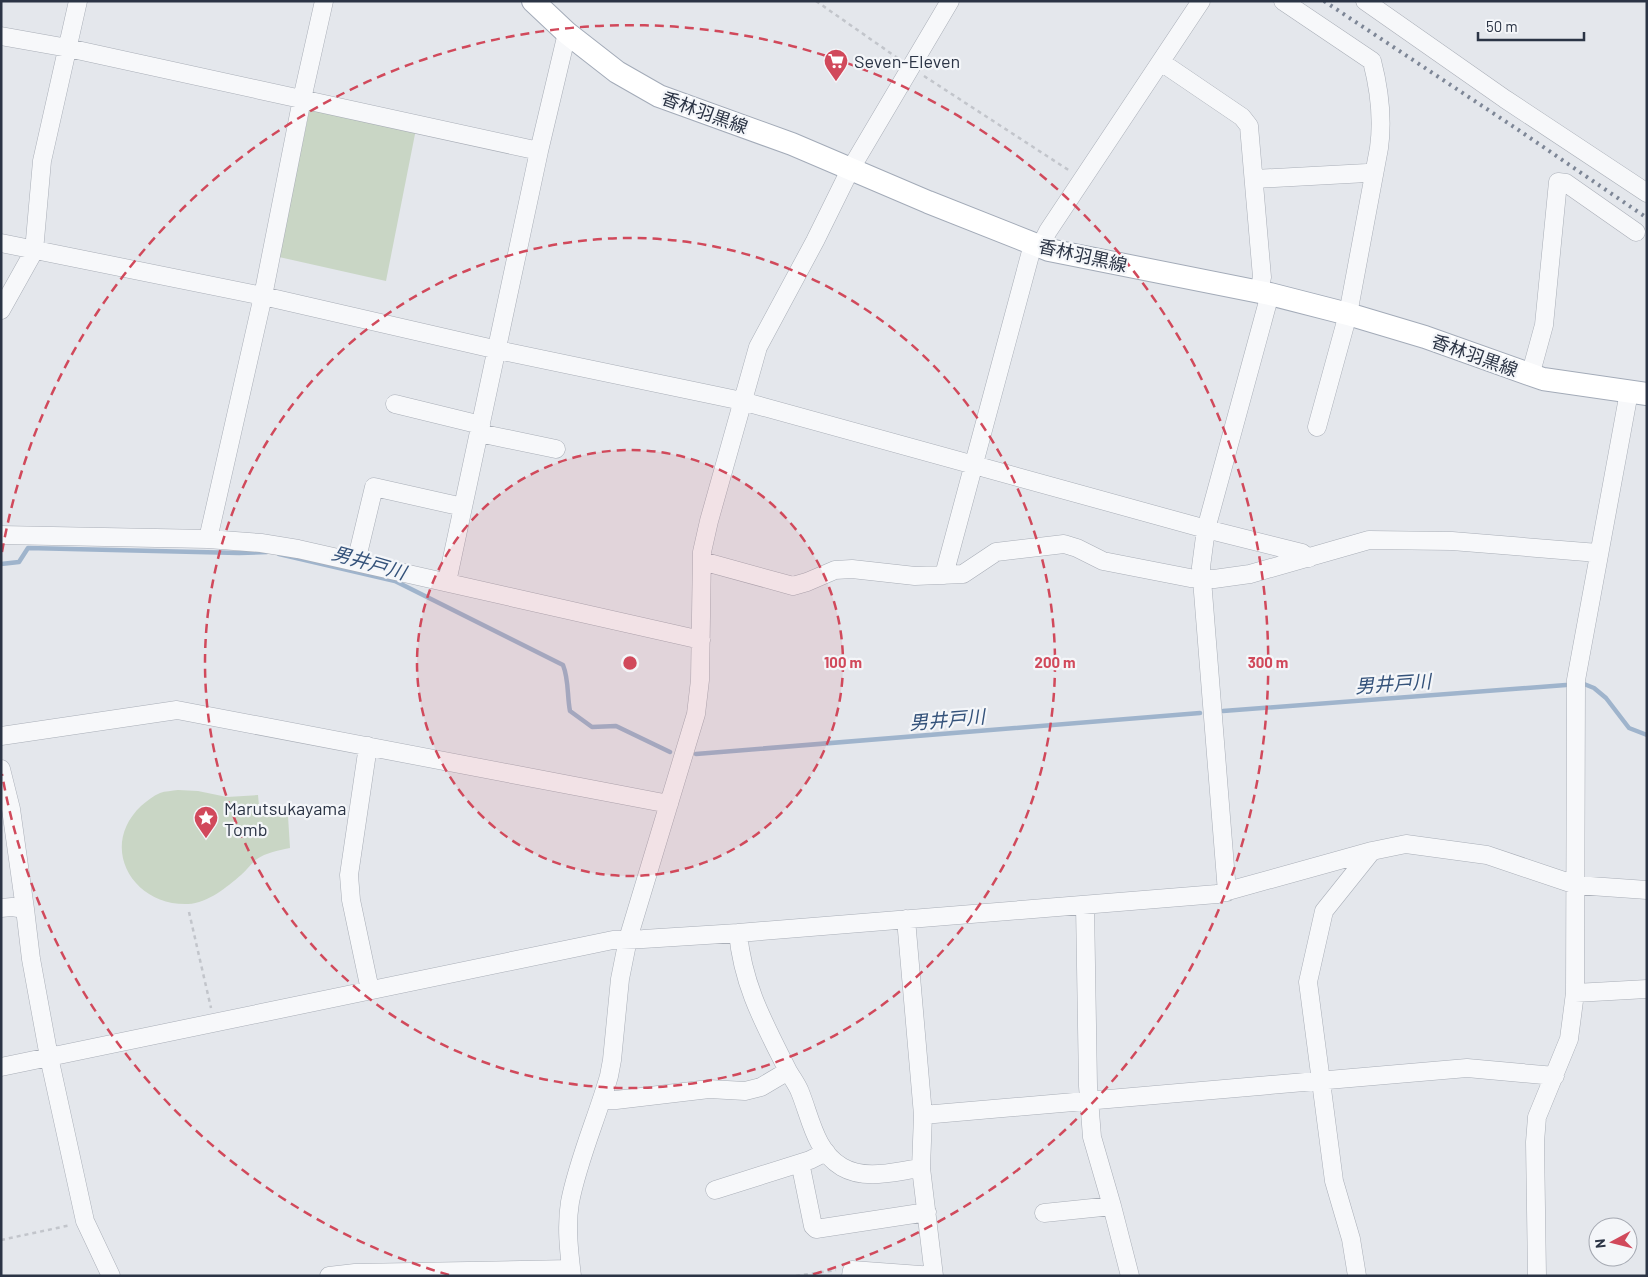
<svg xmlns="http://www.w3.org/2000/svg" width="1648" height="1277" font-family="Barlow,'Noto Sans JP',sans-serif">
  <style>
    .green { fill: #c9d6c5 }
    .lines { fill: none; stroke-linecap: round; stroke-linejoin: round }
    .stream { stroke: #9fb4cc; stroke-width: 4.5 }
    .minor-casing { stroke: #a9aeb7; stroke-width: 19 }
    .major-casing { stroke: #a3abb8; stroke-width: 24 }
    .path { stroke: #c2c5cb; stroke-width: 2.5; stroke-dasharray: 4 4; stroke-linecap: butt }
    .minor { stroke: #f7f8fa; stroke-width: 18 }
    .major { stroke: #fff; stroke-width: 22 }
    .rail { stroke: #7d8696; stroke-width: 4; stroke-dasharray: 2.5 5; stroke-linecap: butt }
    .ring { fill: none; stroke: #d1495b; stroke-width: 2.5; stroke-dasharray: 9 6 }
    .labels { text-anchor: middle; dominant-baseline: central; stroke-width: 4.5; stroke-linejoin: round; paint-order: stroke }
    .poi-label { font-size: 18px; fill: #2b3445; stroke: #f4f6f9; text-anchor: start }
    .street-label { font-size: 18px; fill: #2b3445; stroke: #f4f6f9 }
    .water-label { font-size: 19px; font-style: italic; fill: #34527a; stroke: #f4f6f9 }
    .centre { fill: #d1495b; stroke: #f4f6f9; stroke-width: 2.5 }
    .ring-label { font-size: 15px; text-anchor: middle; font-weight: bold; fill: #d1495b; stroke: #f4f6f9; stroke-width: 4.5; stroke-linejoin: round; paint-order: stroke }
  </style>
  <rect width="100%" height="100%" fill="#e4e7ec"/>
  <path class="green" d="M310,107L416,129L386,281L279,257Z
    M178,790L198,791L227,797L258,795L259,806L265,817L288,816L290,848C280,850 265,853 257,859C251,863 247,870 241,875C227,887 208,903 188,904C133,906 98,847 141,806C147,801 153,796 160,793C165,791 172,791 178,790Z"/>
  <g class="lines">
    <path class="stream" d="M279,554L395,581L563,665C569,680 567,696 570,711L592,727L616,726L670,752
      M1,564L19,562L28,548L239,553L267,552
      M1584,684L1594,688L1606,698L1629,728L1647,735
      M1223,711L1566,685
      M696,754L1200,713"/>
    <defs>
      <path id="minor" d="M1283,1L1372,61C1379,88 1383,119 1379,148L1348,314L1317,427
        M1365,1L1505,99L1647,193
        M1,36L68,48L539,151
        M1161,62L1242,117L1249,126L1262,277L1259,292
        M1254,179L1367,173L1374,175
        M1,243L263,296L498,350L742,401L1206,529L1302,553L1309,558
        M1040,247L1048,231L1201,1
        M1,310L34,251L42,161L78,1
        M1530,376L1544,325L1558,182L1566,183L1636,232
        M395,404L481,425
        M479,433L556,449
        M1,535L208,539L261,543L298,549L701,640
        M208,539L263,296L302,99L324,1
        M702,561L793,586L807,582L835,570L852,569L915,576L963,574L996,552L1064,544L1077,548L1103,561L1190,578L1214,579L1250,574L1369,540L1452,541L1598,553
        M356,562L374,487L463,507
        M944,575L1033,244
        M447,582L539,151L567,33
        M1,736L177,710L669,804
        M368,746L349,875L351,900L370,990
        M1,769L11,809L25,909L31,959L49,1057L85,1221L111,1276
        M1227,892L1201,567L1206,529L1270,294
        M1085,905L1088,1086L1092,1137L1112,1206L1130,1276
        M1,908L12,907L25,909
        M906,919L923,1115L921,1168L934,1276
        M738,933C743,986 764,1023 787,1069C791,1077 797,1084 800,1092C811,1119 815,1151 842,1167C866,1181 896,1171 921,1168
        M1575,993L1647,989
        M1,1067L613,940L643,939L738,933L1217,894L1372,851L1406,844L1487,855L1576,885L1647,890
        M602,1100H616L709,1089L745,1091L761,1087L788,1071
        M923,1115L1467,1068L1555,1076
        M799,1164L802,1172L813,1226L816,1229L927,1212
        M715,1190L810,1160L826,1152
        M1044,1213L1112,1206
        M329,1276L355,1273L571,1269
        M572,1276C569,1252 566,1226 570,1202C578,1160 597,1118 609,1076L612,1060L620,979L628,939L696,714L700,680L702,552L709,521L758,347L815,241L850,170L950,1
        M851,1276L852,1270L934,1276
        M1357,1276L1351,1239L1334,1181L1308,982L1324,911L1372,851
        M1537,1276L1535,1142L1537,1117L1569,1039L1575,993L1576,680L1629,392"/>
      <path id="major" d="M533,1L567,33L617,72L659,96L792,144L928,202L1049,250L1270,294L1348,314L1425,337L1543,379L1647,394"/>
    </defs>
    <use href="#minor" class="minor-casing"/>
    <use href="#major" class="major-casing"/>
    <path class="path" d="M816,1L899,59
      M924,76L1070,171
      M189,912L211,1008
      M1,1240L71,1225
      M796,1276L836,1270"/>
    <use href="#minor" class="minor"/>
    <use href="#major" class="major"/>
    <path class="rail" d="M1324,1L1517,129L1647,218"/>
  </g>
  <circle cx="630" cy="663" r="213" fill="#d1495b" fill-opacity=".12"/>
  <g class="ring">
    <circle cx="630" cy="663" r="213"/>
    <circle cx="630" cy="663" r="425"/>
    <path d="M449 1275A638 638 0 0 1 2 774M2 552A638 638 0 1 1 811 1275"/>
  </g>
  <defs>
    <symbol id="supermarket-pin" viewBox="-11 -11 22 30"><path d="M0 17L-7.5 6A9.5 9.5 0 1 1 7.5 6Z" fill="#d1495b" stroke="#f4f6f9"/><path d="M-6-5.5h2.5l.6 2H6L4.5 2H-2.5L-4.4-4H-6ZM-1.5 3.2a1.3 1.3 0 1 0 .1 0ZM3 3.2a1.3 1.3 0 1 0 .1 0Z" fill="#fff"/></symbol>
    <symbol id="sight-pin" viewBox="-11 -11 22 30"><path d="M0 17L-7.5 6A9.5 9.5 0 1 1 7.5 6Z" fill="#d1495b" stroke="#f4f6f9"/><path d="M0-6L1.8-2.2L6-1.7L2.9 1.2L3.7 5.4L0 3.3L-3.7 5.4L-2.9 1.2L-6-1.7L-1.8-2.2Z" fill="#fff"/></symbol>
  </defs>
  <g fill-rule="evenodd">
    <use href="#supermarket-pin" x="822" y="47" width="28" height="38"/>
    <use href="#sight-pin" x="192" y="804" width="28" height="38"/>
  </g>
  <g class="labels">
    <g class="poi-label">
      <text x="854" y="61">Seven-Eleven</text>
      <text x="224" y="808">Marutsukayama<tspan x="224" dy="21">Tomb</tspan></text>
    </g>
    <g class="street-label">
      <text transform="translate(705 112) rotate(20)">香林羽黒線</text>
      <text transform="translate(1083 255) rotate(13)">香林羽黒線</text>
      <text transform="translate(1475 355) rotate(20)">香林羽黒線</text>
    </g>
    <g class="water-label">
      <text transform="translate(369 562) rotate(16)">男井戸川</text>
      <text transform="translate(1393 683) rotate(-4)">男井戸川</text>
      <text transform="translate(947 719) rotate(-5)">男井戸川</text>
    </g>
  </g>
  <circle cx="630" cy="663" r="8" class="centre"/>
  <g class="ring-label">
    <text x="843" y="668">100 m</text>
    <text x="1055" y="668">200 m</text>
    <text x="1268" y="668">300 m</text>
  </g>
  <rect width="1648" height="1277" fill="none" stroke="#2b3445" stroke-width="5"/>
  <g transform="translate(1613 1242) rotate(263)"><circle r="24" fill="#f4f6f9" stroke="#a4a8b1"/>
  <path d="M0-4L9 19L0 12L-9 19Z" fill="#d1495b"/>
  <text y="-8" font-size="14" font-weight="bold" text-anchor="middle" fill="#2b3445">N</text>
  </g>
  <path d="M1478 32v8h106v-8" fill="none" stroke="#2b3445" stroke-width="2.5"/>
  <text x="1486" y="32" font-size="15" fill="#2b3445" stroke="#f4f6f9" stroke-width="4" paint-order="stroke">50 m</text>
</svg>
